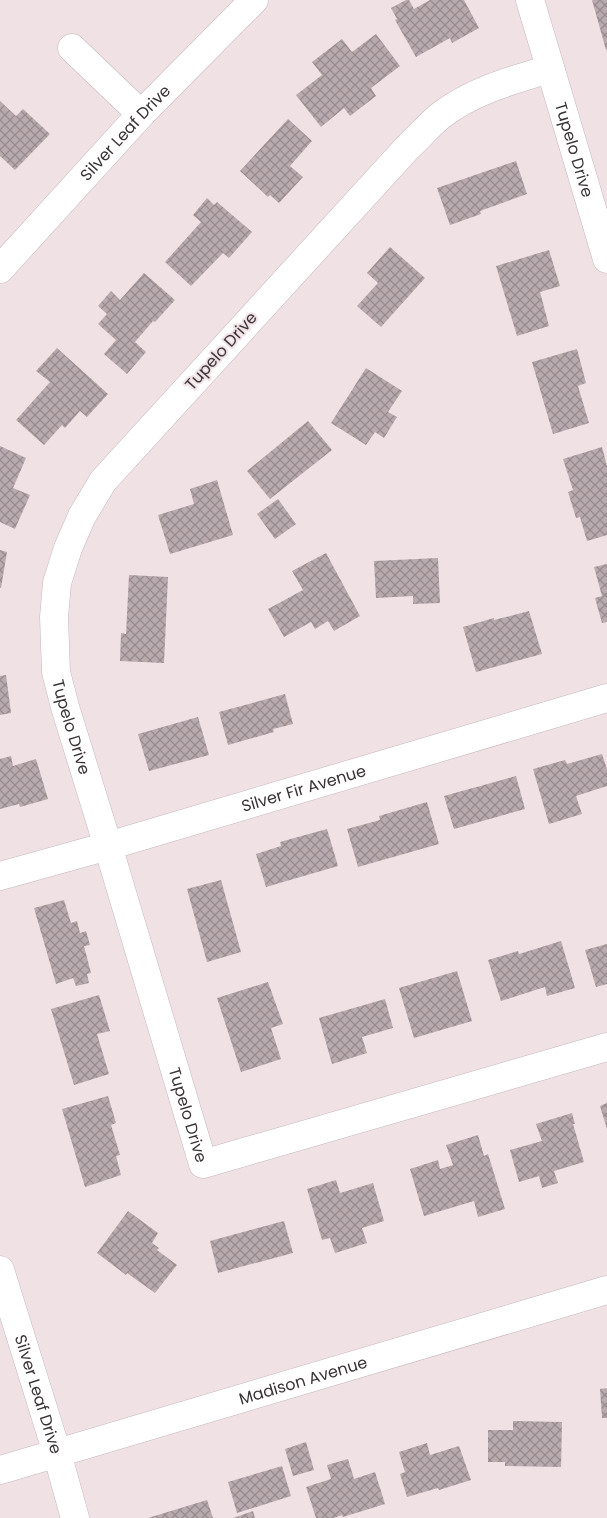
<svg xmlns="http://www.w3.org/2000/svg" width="607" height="1518" font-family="Poppins,sans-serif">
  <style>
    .building { fill: url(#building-cross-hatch) }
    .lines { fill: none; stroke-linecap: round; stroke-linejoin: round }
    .minor-casing { stroke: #c5b7bb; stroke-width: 29 }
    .major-casing { stroke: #c5b7bb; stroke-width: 29 }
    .minor { stroke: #fff; stroke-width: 28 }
    .major { stroke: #fff; stroke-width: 28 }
    .labels { text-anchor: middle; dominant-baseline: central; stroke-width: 4; stroke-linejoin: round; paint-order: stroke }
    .street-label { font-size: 16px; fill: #393335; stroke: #f0e1e5 }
  </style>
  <defs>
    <pattern id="building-cross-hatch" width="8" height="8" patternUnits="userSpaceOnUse" patternTransform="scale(1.25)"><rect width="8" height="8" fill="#b8aaae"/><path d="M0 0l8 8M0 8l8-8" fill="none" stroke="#978b8e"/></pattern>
  </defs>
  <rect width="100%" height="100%" fill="#f0e1e5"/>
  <path class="building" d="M406,0H409L414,9L430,0H464L479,28L452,43L450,38L416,57L395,20L397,19L391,8Z
    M592,0H607V49L606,50Z
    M376,34L400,66L371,88L376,96L350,116L344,108L321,127L296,95L322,75L312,62L342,39L352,52Z
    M0,101L16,116L23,109L50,134L15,170L0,156Z
    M288,119L312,141L290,166L303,177L279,203L270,195L268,197L240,171Z
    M516,161L527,194L480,211L481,214L450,225L437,188Z
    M207,198L214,205L217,202L252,232L229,258L223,253L191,286L165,262L201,222L193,215Z
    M390,247L425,278L381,327L357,306L378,283L367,273Z
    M549,250L560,286L540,292L549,326L517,336L496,266Z
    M144,273L175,300L155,322L153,321L135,342L146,352L127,374L104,354L116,340L98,324L107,314L98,306L111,291L120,300Z
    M57,348L108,394L87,417L80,411L65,428L62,425L44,445L16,420L50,382L36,371Z
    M577,349L586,383L578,386L589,423L553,434L532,362Z
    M366,368L402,391L388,412L397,417L384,438L375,432L366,445L331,423Z
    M308,421L332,450L270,499L247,471Z
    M0,446L26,458L13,488L30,495L15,529L0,522Z
    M602,447L607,466V535L587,541L580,517L576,518L568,492L573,490L563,459Z
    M217,480L233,535L170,554L158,515L194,504L190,489Z
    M278,499L296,524L275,539L257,514Z
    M0,550L7,552L1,588H0Z
    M326,553L360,616L334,631L328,621L315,629L311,622L284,637L268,609L303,590L292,571Z
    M438,558L440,603L413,604V596L376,598L374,561Z
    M607,564V622L602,623L595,598L602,596L594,567Z
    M129,575L168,577L164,663L120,661L121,633L126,634Z
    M529,611L542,654L476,672L463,627L494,618V620Z
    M6,675L11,713L0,715V676Z
    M285,694L293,724L273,729L274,732L228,745L219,712Z
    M198,717L209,755L149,771L138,734Z
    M602,754L607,769V786L576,796L582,814L549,824L533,769L565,760L567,764Z
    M11,756L13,766L36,759L48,799L20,807L19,804L0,809V759Z
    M516,776L525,809L454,829L444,796Z
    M427,802L439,844L358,867L347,829L380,820L379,816Z
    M327,829L338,866L266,887L256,854L281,846L280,842Z
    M221,880L241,952L207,962L187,889Z
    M64,900L71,923L77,921L80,933L86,931L90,945L84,946L91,973L87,974L89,983L76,986L73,978L56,984L34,908Z
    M561,941L575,988L547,996L545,987L501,1001L488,960L518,951L519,954Z
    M607,944V984L596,987L585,950Z
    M457,971L472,1021L414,1038L399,988Z
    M268,982L283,1024L271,1028L281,1059L241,1072L217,998Z
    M99,995L110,1031L97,1034L109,1074L74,1085L51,1009Z
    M385,999L393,1028L362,1037L367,1053L332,1064L319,1018Z
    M108,1096L116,1123L111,1125L120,1155L116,1156L121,1175L85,1187L62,1109Z
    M607,1103V1129L600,1106Z
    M572,1113L575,1124H573L584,1162L554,1171L558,1183L542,1188L539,1176L519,1182L510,1150L542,1141L536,1124Z
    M478,1135L484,1156L488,1154L505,1209L478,1217L474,1201L424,1216L410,1169L438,1160L440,1169L453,1165L446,1145Z
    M336,1180L340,1193L373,1183L384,1221L362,1228L367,1243L335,1253L330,1238L322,1240L307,1189Z
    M128,1211L158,1233L152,1243L159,1248L157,1250L177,1265L155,1293L127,1273L126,1275L97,1253Z
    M284,1221L293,1253L218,1273L210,1241Z
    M607,1388V1418H602L600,1389Z
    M513,1421L562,1422L561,1467L505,1466V1462H488V1430H513Z
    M306,1442L314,1470L293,1476L285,1449Z
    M427,1443L430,1455L459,1446L471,1480L439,1490L438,1488L407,1497L400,1474L405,1472L399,1452Z
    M348,1459L354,1479L375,1472L385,1504L343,1517L342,1515L334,1518H316L306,1487L331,1479L327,1465Z
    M282,1466L291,1496L237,1513L228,1482Z
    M207,1500L213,1518H148Z
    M253,1511L255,1518H233Z"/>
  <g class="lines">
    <defs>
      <g id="minor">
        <path id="s1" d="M530,0L607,259"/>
        <path d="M72,48L141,114"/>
        <path id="s2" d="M550,69C512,80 472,91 440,116C428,126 418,138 407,148L103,481L82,516L68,548L57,583L54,617L56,672L65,707L108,846L203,1164L607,1047"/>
        <path id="s3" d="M0,269L141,114L254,0"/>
        <path id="s4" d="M0,876L108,846L607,698"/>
        <path id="s5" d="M0,1270L57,1453L75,1518"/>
      </g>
      <g id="major">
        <path id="s6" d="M0,1470L607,1290"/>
      </g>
    </defs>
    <use href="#minor" class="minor-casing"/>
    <use href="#major" class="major-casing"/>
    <use href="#minor" class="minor"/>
    <use href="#major" class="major"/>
  </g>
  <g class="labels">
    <g class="street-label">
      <text stroke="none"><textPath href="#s3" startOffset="185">Silver Leaf Drive</textPath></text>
      <text stroke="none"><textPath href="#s1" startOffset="156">Tupelo Drive</textPath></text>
      <text transform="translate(221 351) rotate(-48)">Tupelo Drive</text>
      <text stroke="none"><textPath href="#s2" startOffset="876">Tupelo Drive</textPath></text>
      <text stroke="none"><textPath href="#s4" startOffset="316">Silver Fir Avenue</textPath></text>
      <text stroke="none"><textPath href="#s2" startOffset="1281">Tupelo Drive</textPath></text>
      <text stroke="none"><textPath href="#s6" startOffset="316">Madison Avenue</textPath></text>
      <text stroke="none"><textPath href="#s5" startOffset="130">Silver Leaf Drive</textPath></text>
    </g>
  </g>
</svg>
